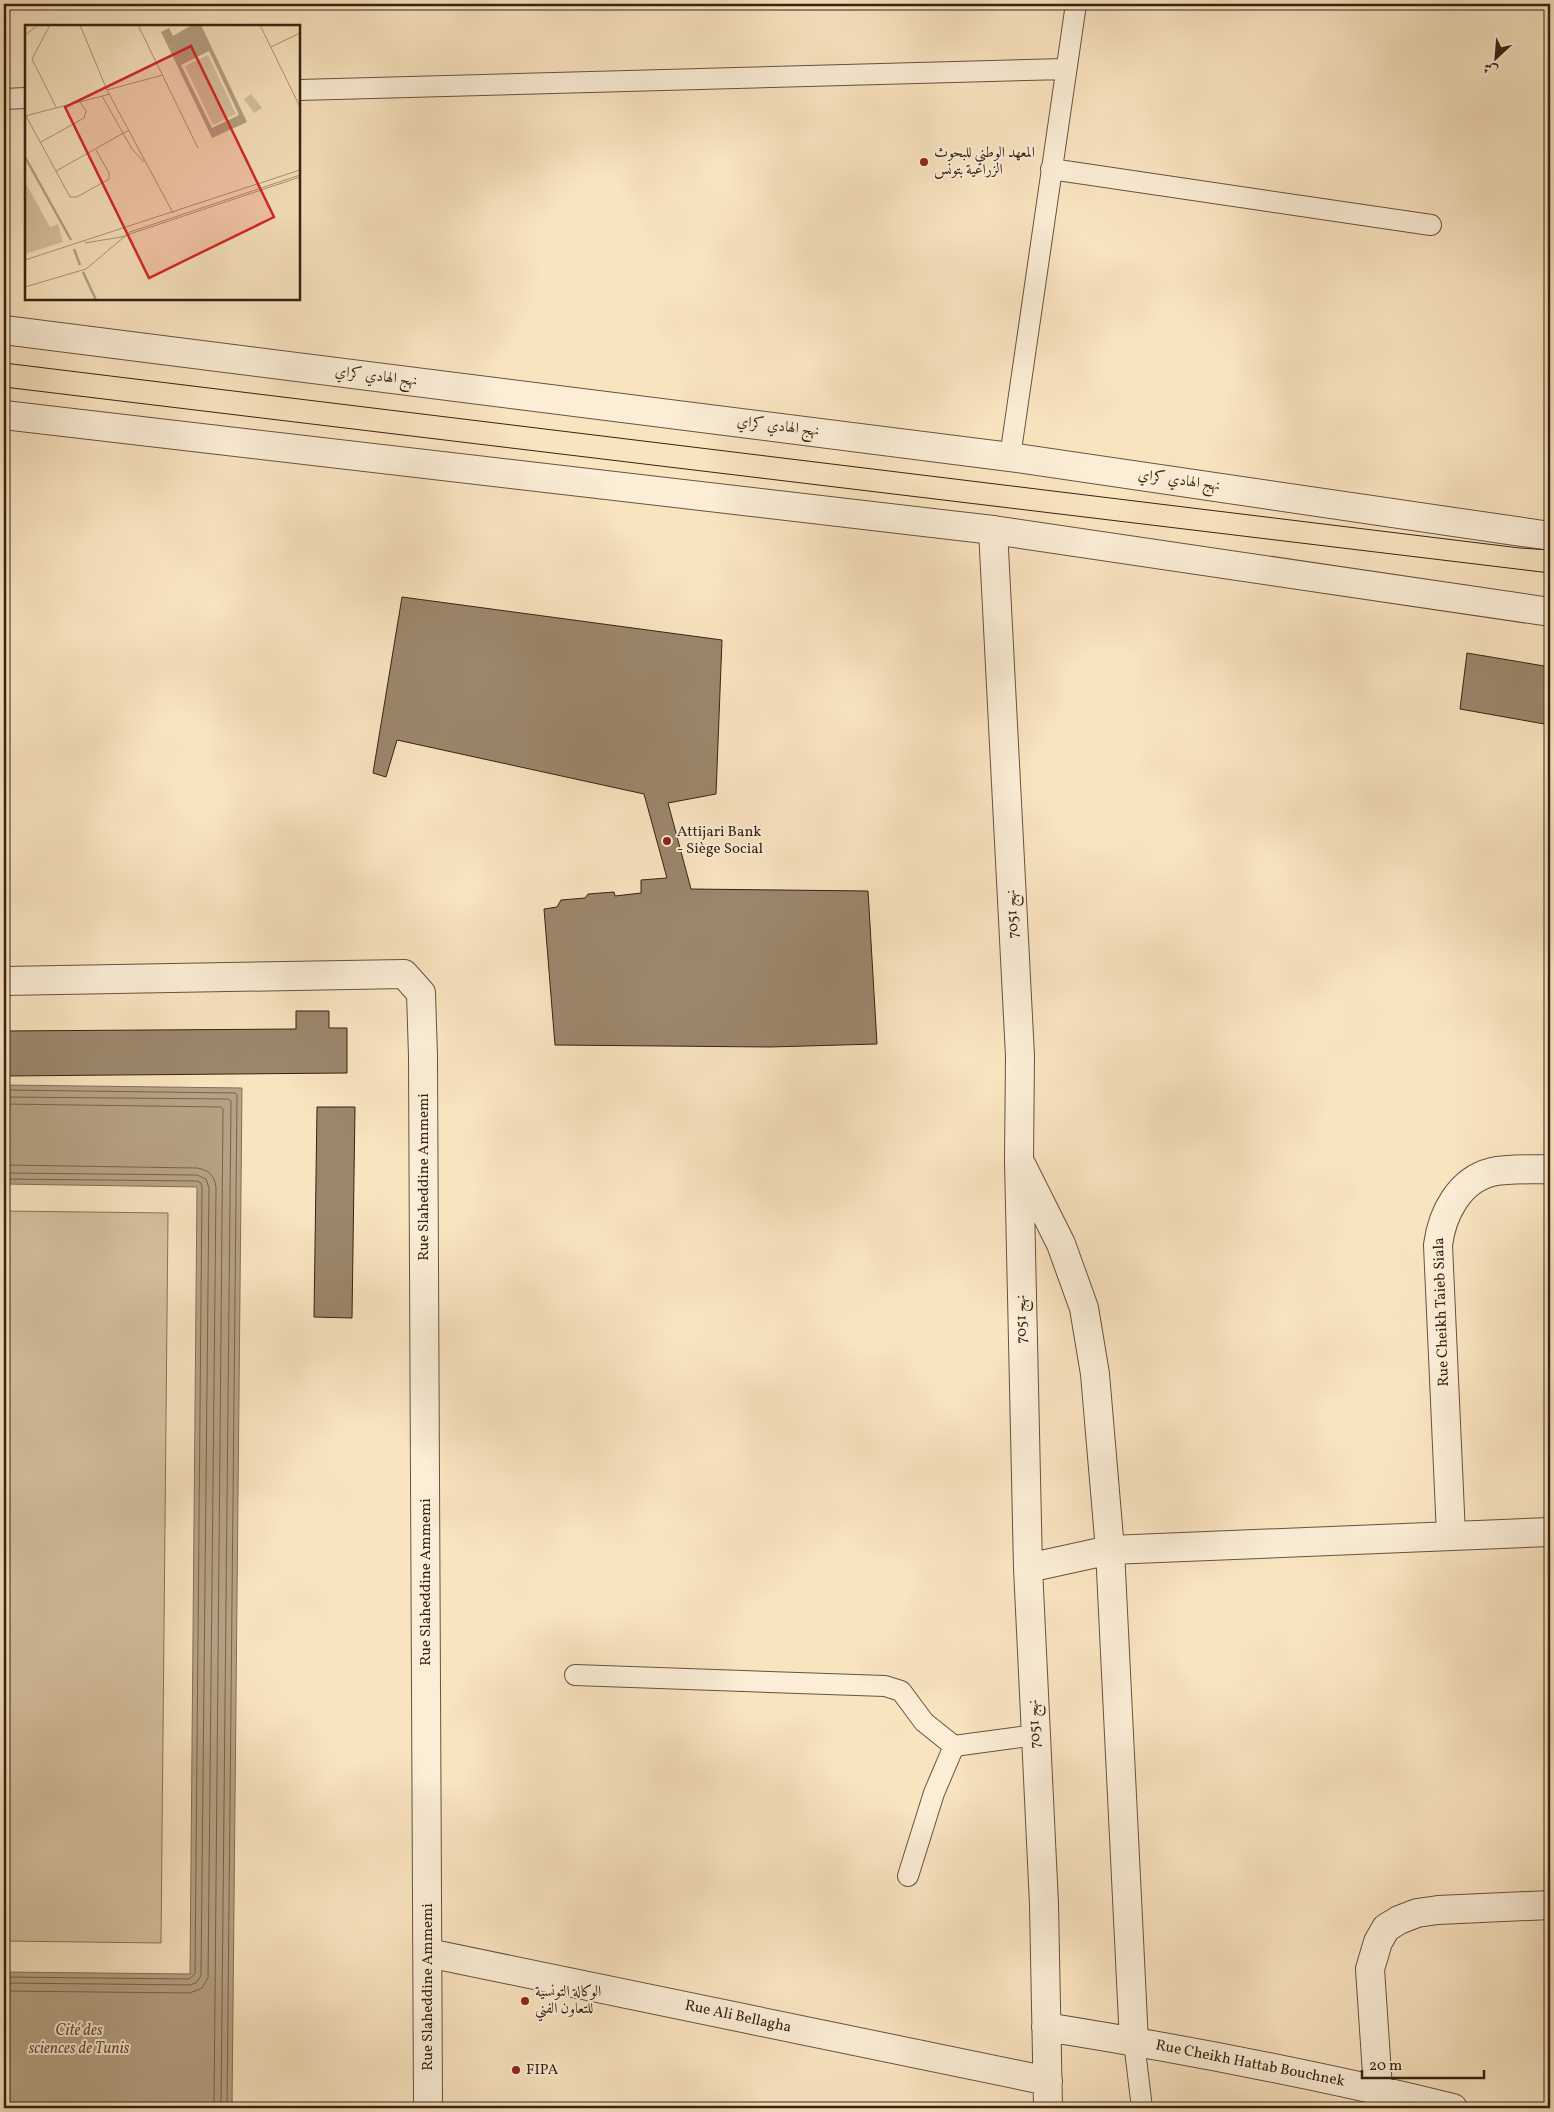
<svg xmlns="http://www.w3.org/2000/svg" width="1554" height="2112" font-family="Vollkorn,Amiri,serif">
  <style>
    .green { fill: #d8c3a2; stroke: #88725a }
    .water { fill: #b7a285; stroke: #846f57 }
    .lines { fill: none; stroke-linecap: round; stroke-linejoin: round }
    .shore { stroke: #77624c; stroke-width: 1 }
    .building { fill: #9c876c; stroke: #372212 }
    .service-casing { stroke: #68523e; stroke-width: 22 }
    .pedestrian-casing { stroke: #68523e; stroke-width: 30 }
    .minor-casing { stroke: #68523e; stroke-width: 30 }
    .tertiary-casing { stroke: #68523e; stroke-width: 30 }
    .service { stroke: #fbedd6; stroke-width: 20 }
    .pedestrian { stroke: #fbedd6; stroke-width: 28 }
    .minor { stroke: #fbedd6; stroke-width: 28 }
    .tertiary { stroke: #fbedd6; stroke-width: 28 }
    .tram { stroke: #372212; stroke-width: 1 }
    .poi-dot { fill: #8f2418; stroke: #fbedd6; stroke-width: 2 }
    .labels { text-anchor: middle; dominant-baseline: central; stroke-width: 4; stroke-linejoin: round; paint-order: stroke }
    .poi-label { font-size: 15px; fill: #372212; stroke: #fbedd6; text-anchor: start }
    .street-label { font-size: 15px; fill: #372212; stroke: #fbedd6 }
    .water-label { font-size: 16px; font-style: italic; fill: #644f3a; stroke: #fbedd6 }
    .inset-river { fill: none; stroke: #b7a285; stroke-width: 2.5 }
    .inset-road { fill: none; stroke: #ab967a; stroke-width: 1 }
    .view { fill: #d62828; fill-opacity: 0.15; stroke: #d62828; stroke-width: 2.5 }
    .inset-edge { fill: none; stroke: #372212; stroke-width: 2.5 }
  </style>
  <rect width="100%" height="100%" fill="#f9e4c0"/>
  <filter id="stains"><feTurbulence type="fractalNoise" baseFrequency=".004" numOctaves="4"/><feColorMatrix values="0 0 0 0 .2 0 0 0 0 .09 0 0 0 0 .02 0 0 0 .5 -.17"/></filter>
  <radialGradient id="worn" r=".72"><stop offset=".6" stop-color="#630" stop-opacity="0"/><stop offset="1" stop-color="#630" stop-opacity=".3"/></radialGradient>
  <path class="green" d="M4,1211L168,1213L161,1943L4,1941Z"/>
  <path class="water" d="M4,1085L242,1088L232,2108H4V1972L190,1974L197,1187L4,1184Z"/>
  <g class="lines">
    <path class="shore" d="M4,1090L235,1093L237,1095L227,2108
      M4,1097L228,1099L231,1101L221,2108
      M4,1104L221,1107L223,1109L214,2108
      M4,1165L197,1168C209,1170 215,1176 216,1188L208,1978L202,1988L190,1993L4,1991
      M4,1173L197,1175L206,1179L209,1188L201,1976L196,1983L190,1985L4,1983
      M4,1179L197,1181L201,1183L202,1188L195,1974L189,1979L4,1977"/>
  </g>
  <path class="building" d="M402,597L722,640L716,794L668,803L691,889L868,891L877,1044L770,1047L555,1045L544,909L557,907L561,900L585,898L588,894L614,892L615,896L641,893V880L667,878L644,794L397,740L386,777L373,773Z
    M1467,653L1550,667V725L1460,709Z
    M296,1011H329V1028H347V1073L4,1076V1031L296,1029Z
    M317,1107H355L352,1318L314,1317Z"/>
  <g class="lines">
    <defs>
      <path id="service" d="M299,90L1066,69
        M4,99L26,98
        M1051,169L1431,225
        M1010,457L1076,4
        M575,1675L885,1686L901,1691L924,1722L954,1746L1036,1735
        M908,1876L934,1793L954,1746
        M1134,2042L1142,2108"/>
      <path id="pedestrian" d="M4,981L404,974L421,993L423,1056"/>
      <path id="minor" d="M993,530L1020,1056L1019,1160L1028,1568L1044,1904L1048,2108
        M423,1056L428,2108
        M1022,1166L1061,1244L1084,1308L1095,1374L1110,1550L1134,2042
        M1451,1535L1438,1245C1442,1214 1459,1180 1492,1172C1510,1168 1532,1170 1550,1169
        M1028,1568L1110,1550L1550,1532
        M428,1953L1048,2081
        M1046,2027C1183,2049 1319,2075 1453,2108
        M1378,2089L1370,1969L1378,1942L1386,1928L1399,1920L1417,1913L1438,1910L1550,1905"/>
      <path id="tertiary" d="M4,330L1010,457L1550,536
        M4,415L993,530L1550,612"/>
    </defs>
    <use href="#service" class="service-casing"/>
    <use href="#pedestrian" class="pedestrian-casing"/>
    <use href="#minor" class="minor-casing"/>
    <use href="#tertiary" class="tertiary-casing"/>
    <use href="#service" class="service"/>
    <use href="#pedestrian" class="pedestrian"/>
    <use href="#minor" class="minor"/>
    <use href="#tertiary" class="tertiary"/>
    <path class="tram" d="M4,363L1520,548L1550,550
      M4,387L1550,573"/>
  </g>
  <g class="poi-dot">
    <circle cx="924" cy="162" r="5"/>
    <circle cx="667" cy="841" r="5"/>
    <circle cx="525" cy="2001" r="5"/>
    <circle cx="516" cy="2070" r="5"/>
  </g>
  <g class="labels">
    <g class="poi-label">
      <text x="934" y="153">المعهد الوطني للبحوث<tspan x="934" dy="17">الزراعية بتونس</tspan></text>
      <text x="677" y="832">Attijari Bank<tspan x="677" dy="17">- Siège Social</tspan></text>
      <text x="535" y="1992">الوكالة التونسية<tspan x="535" dy="17">للتعاون الفني</tspan></text>
      <text x="526" y="2070">FIPA</text>
    </g>
    <g class="street-label">
      <text transform="translate(376 377) rotate(7)">نهج الهادي كراي</text>
      <text transform="translate(778 427) rotate(7)">نهج الهادي كراي</text>
      <text transform="translate(1179 481) rotate(8)">نهج الهادي كراي</text>
      <text transform="translate(1013 914) rotate(-93)">نهج 7051</text>
      <text transform="translate(424 1177) rotate(-90)">Rue Slaheddine Ammemi</text>
      <text transform="translate(1442 1312) rotate(-92)">Rue Cheikh Taieb Siala</text>
      <text transform="translate(1022 1319) rotate(-91)">نهج 7051</text>
      <text transform="translate(426 1582) rotate(-90)">Rue Slaheddine Ammemi</text>
      <text transform="translate(1035 1724) rotate(-93)">نهج 7051</text>
      <text transform="translate(428 1987) rotate(-90)">Rue Slaheddine Ammemi</text>
      <text transform="translate(738 2017) rotate(12)">Rue Ali Bellagha</text>
      <text transform="translate(1250 2064) rotate(11)">Rue Cheikh Hattab Bouchnek</text>
    </g>
    <g class="water-label">
      <text x="79" y="2031">Cité des<tspan x="79" dy="18">sciences de Tunis</tspan></text>
    </g>
  </g>
  <g transform="translate(25 25)">
    <rect width="275" height="275" fill="#f9e4c0"/>
    <path d="M183,30L211,89L188,100L160,41ZM226,69L237,83L229,88L219,74ZM0,157L25,202L33,199L38,217L0,229Z" fill="#d8c3a2"/>
    <path d="M167,0H176L222,97L187,113L136,7L144,3L148,11ZM184,26L214,90L187,103L156,40Z" fill="#b7a285" fill-rule="evenodd"/>
    <path class="inset-river" d="M0,132L46,215M49,224L55,240M58,247L71,275"/>
    <path class="inset-road" d="M25,0L7,34L31,82M55,0L82,65L148,188M113,0L173,123M235,0L275,82M0,10L13,0M246,22L275,8M82,65L138,50M77,71L107,124L119,137M0,91L85,69M1,91L45,172H52L84,154V148L71,125M16,117L59,93L61,86L55,77M31,146L104,105M60,218L96,212L275,152M0,235L275,145M0,262L61,244L105,207L275,150"/>
    <path class="view" d="M166,21L249,192L124,253L40,82Z"/>
    <rect width="275" height="275" class="inset-edge"/>
  </g>
  <rect width="1554" height="2112" fill="none" stroke="#f9e4c0" stroke-width="20"/>
  <rect x="5" y="5" width="1544" height="2102" fill="none" stroke="#372212" stroke-width="2.5"/>
  <rect x="10" y="10" width="1534" height="2092" fill="none" stroke="#372212"/>
  <g transform="translate(1496 58) rotate(206)" stroke="#fbedd6" stroke-width="4" paint-order="stroke">
  <path d="M0-4L9 19L0 12L-9 19Z" fill="#372212"/>
  <text y="-8" font-size="14" font-weight="bold" text-anchor="middle" fill="#372212">ش</text>
  </g>
  <path d="M1362 2070v8h122v-8" fill="none" stroke="#372212" stroke-width="2.5"/>
  <text x="1369" y="2070" font-size="15" fill="#372212" stroke="#fbedd6" stroke-width="4" paint-order="stroke">20 m</text>
  <rect width="100%" height="100%" filter="url(#stains)"/>
  <rect width="100%" height="100%" fill="url(#worn)"/>
</svg>
